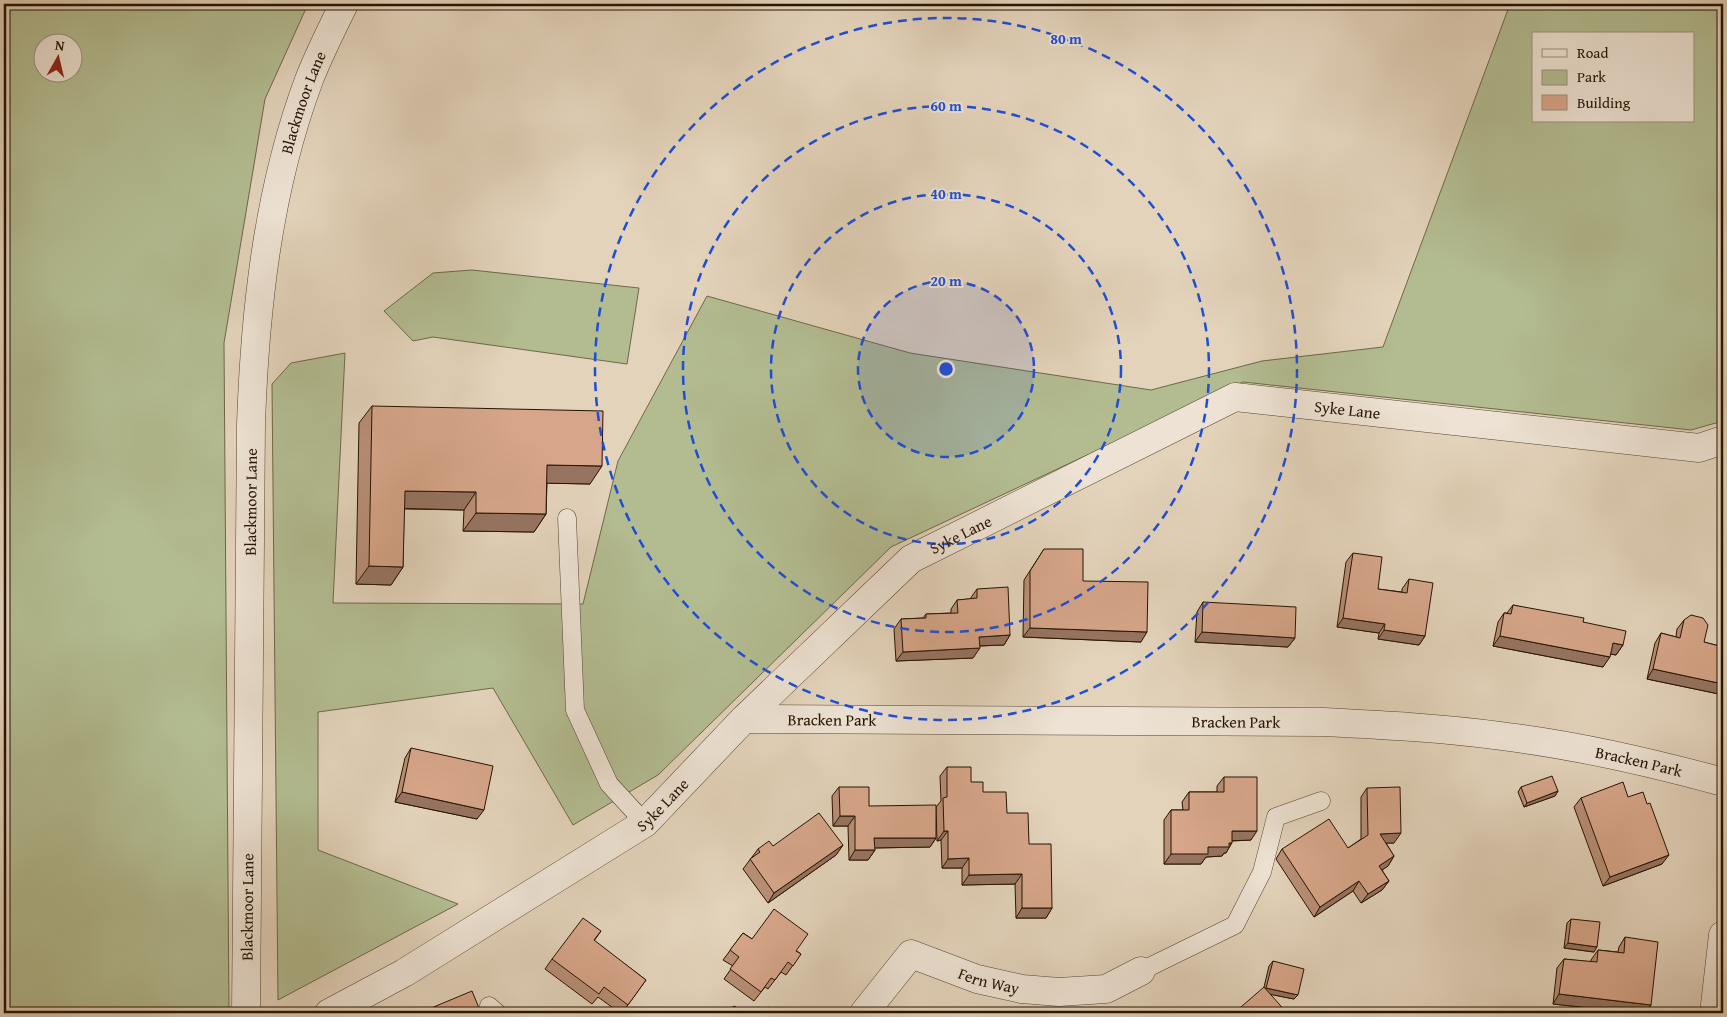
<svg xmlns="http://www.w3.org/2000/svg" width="1727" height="1017" font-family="'Gentium Book Plus',serif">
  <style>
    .green { fill: #b3bc91; stroke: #6c6848; fill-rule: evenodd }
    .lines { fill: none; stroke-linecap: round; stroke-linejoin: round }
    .service-casing { stroke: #54432f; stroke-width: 19 }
    .minor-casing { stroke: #54432f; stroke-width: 29 }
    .service { stroke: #ede2d3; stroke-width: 18 }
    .minor { stroke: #ede2d3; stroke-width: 28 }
    .wall { fill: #b98f77; stroke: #251300 }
    .shaded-wall { fill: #967461; stroke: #251300 }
    .building { fill: #d7a68a; stroke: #251300 }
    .ring { fill: none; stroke: #1d4ed8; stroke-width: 2.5; stroke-dasharray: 9 6 }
    .labels { text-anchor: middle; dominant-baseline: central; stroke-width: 4; stroke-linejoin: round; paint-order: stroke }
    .street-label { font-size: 16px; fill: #251300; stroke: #ede2d3 }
    .centre { fill: #1d4ed8; stroke: #ede2d3; stroke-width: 2.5 }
    .ring-label { font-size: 15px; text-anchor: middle; font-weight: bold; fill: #1d4ed8; stroke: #ede2d3; stroke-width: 4; stroke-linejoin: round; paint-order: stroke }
  </style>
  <rect width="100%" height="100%" fill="#e3d3bb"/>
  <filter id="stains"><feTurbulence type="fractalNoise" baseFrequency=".004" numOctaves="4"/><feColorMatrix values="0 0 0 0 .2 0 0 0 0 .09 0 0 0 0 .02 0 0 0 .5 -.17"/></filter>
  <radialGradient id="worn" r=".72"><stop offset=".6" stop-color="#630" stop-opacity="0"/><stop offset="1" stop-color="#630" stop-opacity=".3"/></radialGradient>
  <path class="green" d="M4,4H308L265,99L224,343L229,1013H4ZM72,42V72H42V42Z
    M1510,4H1723V421L1691,430L1243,382L891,547L658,775L573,825L493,688L318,712V850L458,904L278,1000L272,384L291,363L345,353L333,603L583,604L618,461L707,296L910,353L1151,390L1262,361L1383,347ZM1533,34H1693V121H1533Z
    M472,270L639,288L627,364L433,337L413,341L384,311L433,273Z"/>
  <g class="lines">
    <defs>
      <path id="service" d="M567,518L575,710L609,784L645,823
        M1141,971L1235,925L1262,872L1276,817L1321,801
        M489,1006L497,1013"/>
      <g id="minor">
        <path id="s1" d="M744,719L1324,722C1383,725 1442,728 1501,736C1576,745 1650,762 1723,782"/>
        <path id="s2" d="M246,1013L251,424C255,309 268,189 309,80C319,54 332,29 344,4"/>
        <path id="s3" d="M329,1013L404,973L645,823L744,719L911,559L1235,397L1699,448L1723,440"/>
        <path id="s4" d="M864,1013L911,954L977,979L1022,989L1059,992L1106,989L1141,971"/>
        <path d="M1714,1013L1723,935"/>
      </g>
    </defs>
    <use href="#service" class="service-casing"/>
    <use href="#minor" class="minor-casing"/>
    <use href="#service" class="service"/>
    <use href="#minor" class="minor"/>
  </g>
  <path class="wall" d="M372,406L590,484L547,483L546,514L534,532L463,531L464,510L404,509L403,567L391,585L356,584L359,423Z
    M1044,549L1083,581L1141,642L1023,637L1024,580Z
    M1353,553L1378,589L1402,592V589L1409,579L1425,636L1419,645L1378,639L1379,633L1337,627L1346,562Z
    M977,589L1010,635L1004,645L980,646L973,658L896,661L894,629L901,619L923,618L926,614L951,613V609L957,600L970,599Z
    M1203,602L1295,638L1288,647L1195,642L1197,612Z
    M1513,605L1583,622L1623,645L1616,655L1610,654L1603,667L1493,646L1498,622L1504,613H1507Z
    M1684,620L1704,642L1723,647V700L1718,699L1719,694L1647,679L1655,643L1661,633L1676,637L1677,629Z
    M411,748L477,819L395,802L405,758Z
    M947,767L971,782L1007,813L1029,844L1052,908L1046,918H1016L1015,884L962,885V868H942L941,840L937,841L936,807L941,801L940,776Z
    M1224,777L1251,840L1232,841L1226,853H1224L1222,856L1206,857L1201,864H1164V820L1171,810H1183L1182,802L1189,792H1217V786Z
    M839,787L869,806L936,838L930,847L874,848L875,850L868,860H849L848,826H833L832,796Z
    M1521,787L1558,791L1555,796L1524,807L1518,792Z
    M1367,788L1394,843H1386L1394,856L1388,866L1382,870L1389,881L1382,890L1361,903L1353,891L1314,917L1276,859L1282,849L1348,848L1361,839V797Z
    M1628,797L1662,864L1603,886L1574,807L1581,798Z
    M843,845L836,855L768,903L743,869L758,849L773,846Z
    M1571,919L1594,952L1564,948L1567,923Z
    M601,931L594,941L646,980L622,1013H620L598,997L592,1004L545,969L552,959Z
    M743,933L752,939L797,951L801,954L786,975L781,972L768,989L765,987L754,1001L724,979L733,966L723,960Z
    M1625,937L1651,1005L1645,1013H1637L1553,1004L1557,968L1564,959L1591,962V960L1598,950L1618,952L1619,947Z
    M1273,961L1294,999L1270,994L1264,987L1269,966Z"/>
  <path class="shaded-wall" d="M547,465L602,466L590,484L535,483Z
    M405,491L476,492L464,510L392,508Z
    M476,513L546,514L534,532L463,531Z
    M369,566L403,567L391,585L356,584Z
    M1343,618L1385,624L1379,633L1337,627Z
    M1030,628L1147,632L1141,642L1023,637Z
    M1384,630L1425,636L1419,645L1378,639Z
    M1202,632L1295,638L1288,647L1195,642Z
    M1010,635L1004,645L973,646L979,637Z
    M1500,636L1610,657L1603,667L1493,646Z
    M1613,643L1623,645L1616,655L1606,653Z
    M980,648L973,658L896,661L903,652Z
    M1653,669L1723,684V689L1719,694L1647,679Z
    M1723,692V700L1718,699Z
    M1558,791L1555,796L1524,807L1527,803Z
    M402,792L484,810L477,819L395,802Z
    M840,816H855L848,826H833Z
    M944,831H948L941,840L937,841Z
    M1232,831H1257L1251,840L1226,841Z
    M1401,833L1394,843H1373L1380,834Z
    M874,838H936L930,847L868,848Z
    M1229,843H1232L1226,853H1224L1222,856L1206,857L1201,864H1164L1171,854Z
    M843,845L836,855L768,903L774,893Z
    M855,850H875L868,860H849Z
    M1669,855L1662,864L1603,886L1610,877Z
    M1394,856L1388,866L1373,876L1379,866Z
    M969,858L962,868H942L948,859Z
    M1022,874L1015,884L962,885L969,875Z
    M1359,881L1353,891L1314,917L1320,907Z
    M1389,881L1382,890L1361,903L1368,894Z
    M1022,908H1052L1046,918H1016Z
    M1568,943L1597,947L1594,952L1564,948Z
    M1266,988L1298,995L1294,999L1263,993Z
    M1559,994L1651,1005L1645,1013H1637L1553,1004Z"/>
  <path class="building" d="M372,406L603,411L602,466L547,465L546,514L476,513V492L405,491L403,567L369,566Z
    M1044,549H1083V581L1148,582L1147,632L1030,628V571Z
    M1353,553L1382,557L1378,589L1407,593L1409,579L1433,583L1425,636L1384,630L1385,624L1343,618Z
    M1008,587L1010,635L979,637L980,648L903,652L901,619L926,618V614L958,613L957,600L977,598V589Z
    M1203,602L1296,607L1295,638L1202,632Z
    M1513,605L1584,618L1583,622L1626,631L1623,645L1613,643L1610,657L1500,636L1504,613L1511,614Z
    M1691,615L1703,618L1708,625L1704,642L1723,647V684L1653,669L1661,633L1680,638L1684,620Z
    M411,748L493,766L484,810L402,792Z
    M947,767H971V782H983V792H1006L1007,813H1028L1029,844H1051L1052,908H1022V874L969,875V858L948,859V831H944L943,798L947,797Z
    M1552,776L1558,791L1527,803L1521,787Z
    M1224,777H1257V831H1232V843H1229V847H1208V854H1171V810H1189V792H1224Z
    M1623,782L1628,797L1643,792L1647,804L1650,803L1669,855L1610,877L1581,798Z
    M839,787H869V806L936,805V838H874L875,850H855V816H840Z
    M1400,787L1401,833L1380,834L1394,856L1379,866L1389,881L1368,894L1359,881L1320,907L1282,849L1329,819L1348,848L1368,835L1367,788Z
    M819,813L843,845L774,893L750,859L760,852L758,849L769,841L773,846Z
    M774,909L808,934L796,951L801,954L793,966L788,962L775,980L771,978L761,992L730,969L739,957L730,950L743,933L752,939Z
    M583,918L601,931L594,940L646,980L628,1005L604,987L599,994L552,959Z
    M1571,919L1600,922L1597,947L1568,943Z
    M1625,937L1658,942L1651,1005L1559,994L1564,959L1597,962L1598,950L1624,953Z
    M1273,961L1304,969L1298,995L1266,988Z
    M1264,987L1287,1013H1234Z
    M472,991L481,1013H425L424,1011Z
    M735,1006L738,1013H718Z
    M769,1007L771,1013H754Z"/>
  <circle cx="946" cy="369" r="88" fill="#1d4ed8" fill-opacity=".12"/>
  <g class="ring">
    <circle cx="946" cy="369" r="88"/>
    <circle cx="946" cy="369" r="175"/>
    <circle cx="946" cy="369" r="263"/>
    <circle cx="946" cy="369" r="351"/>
  </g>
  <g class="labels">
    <g class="street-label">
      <text stroke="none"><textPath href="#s2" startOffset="916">Blackmoor Lane</textPath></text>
      <text stroke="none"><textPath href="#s3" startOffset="1219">Syke Lane</textPath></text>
      <text stroke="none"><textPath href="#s2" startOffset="511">Blackmoor Lane</textPath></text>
      <text stroke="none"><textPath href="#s3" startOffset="799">Syke Lane</textPath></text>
      <text stroke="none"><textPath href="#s1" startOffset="88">Bracken Park</textPath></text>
      <text stroke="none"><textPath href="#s1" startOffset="492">Bracken Park</textPath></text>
      <text stroke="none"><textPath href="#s1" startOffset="898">Bracken Park</textPath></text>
      <text stroke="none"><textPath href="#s3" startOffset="394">Syke Lane</textPath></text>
      <text stroke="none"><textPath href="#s2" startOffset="106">Blackmoor Lane</textPath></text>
      <text stroke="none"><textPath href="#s4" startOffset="158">Fern Way</textPath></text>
    </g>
  </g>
  <circle cx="946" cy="369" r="8" class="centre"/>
  <g class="ring-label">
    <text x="1066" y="44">80 m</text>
    <text x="946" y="111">60 m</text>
    <text x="946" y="199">40 m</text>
    <text x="946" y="286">20 m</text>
  </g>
  <rect width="1727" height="1017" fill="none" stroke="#e3d3bb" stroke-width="20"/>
  <rect x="5" y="5" width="1717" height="1007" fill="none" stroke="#251300" stroke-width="2.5"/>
  <rect x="10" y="10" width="1707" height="997" fill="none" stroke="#251300"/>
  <rect x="1532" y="32" width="162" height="90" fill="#ede2d3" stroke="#9d8f7f"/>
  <rect x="1542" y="49" width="25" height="8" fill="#ede2d3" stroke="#9d8f7f"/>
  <text x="1577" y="58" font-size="15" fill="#251300">Road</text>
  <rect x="1542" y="70" width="25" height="15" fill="#b3bc91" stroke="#9d8f7f"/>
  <text x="1577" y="82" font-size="15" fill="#251300">Park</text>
  <rect x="1542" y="95" width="25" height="15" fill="#d7a68a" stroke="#9d8f7f"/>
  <text x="1577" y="108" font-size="15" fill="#251300">Building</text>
  <g transform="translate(58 58) rotate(8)"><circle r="24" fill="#ede2d3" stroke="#9d8f7f"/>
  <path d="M0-4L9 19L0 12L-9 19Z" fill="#8f2418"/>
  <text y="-8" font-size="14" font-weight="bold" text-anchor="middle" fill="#251300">N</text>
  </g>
  <rect width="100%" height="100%" filter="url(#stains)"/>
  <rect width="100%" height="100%" fill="url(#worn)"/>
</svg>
